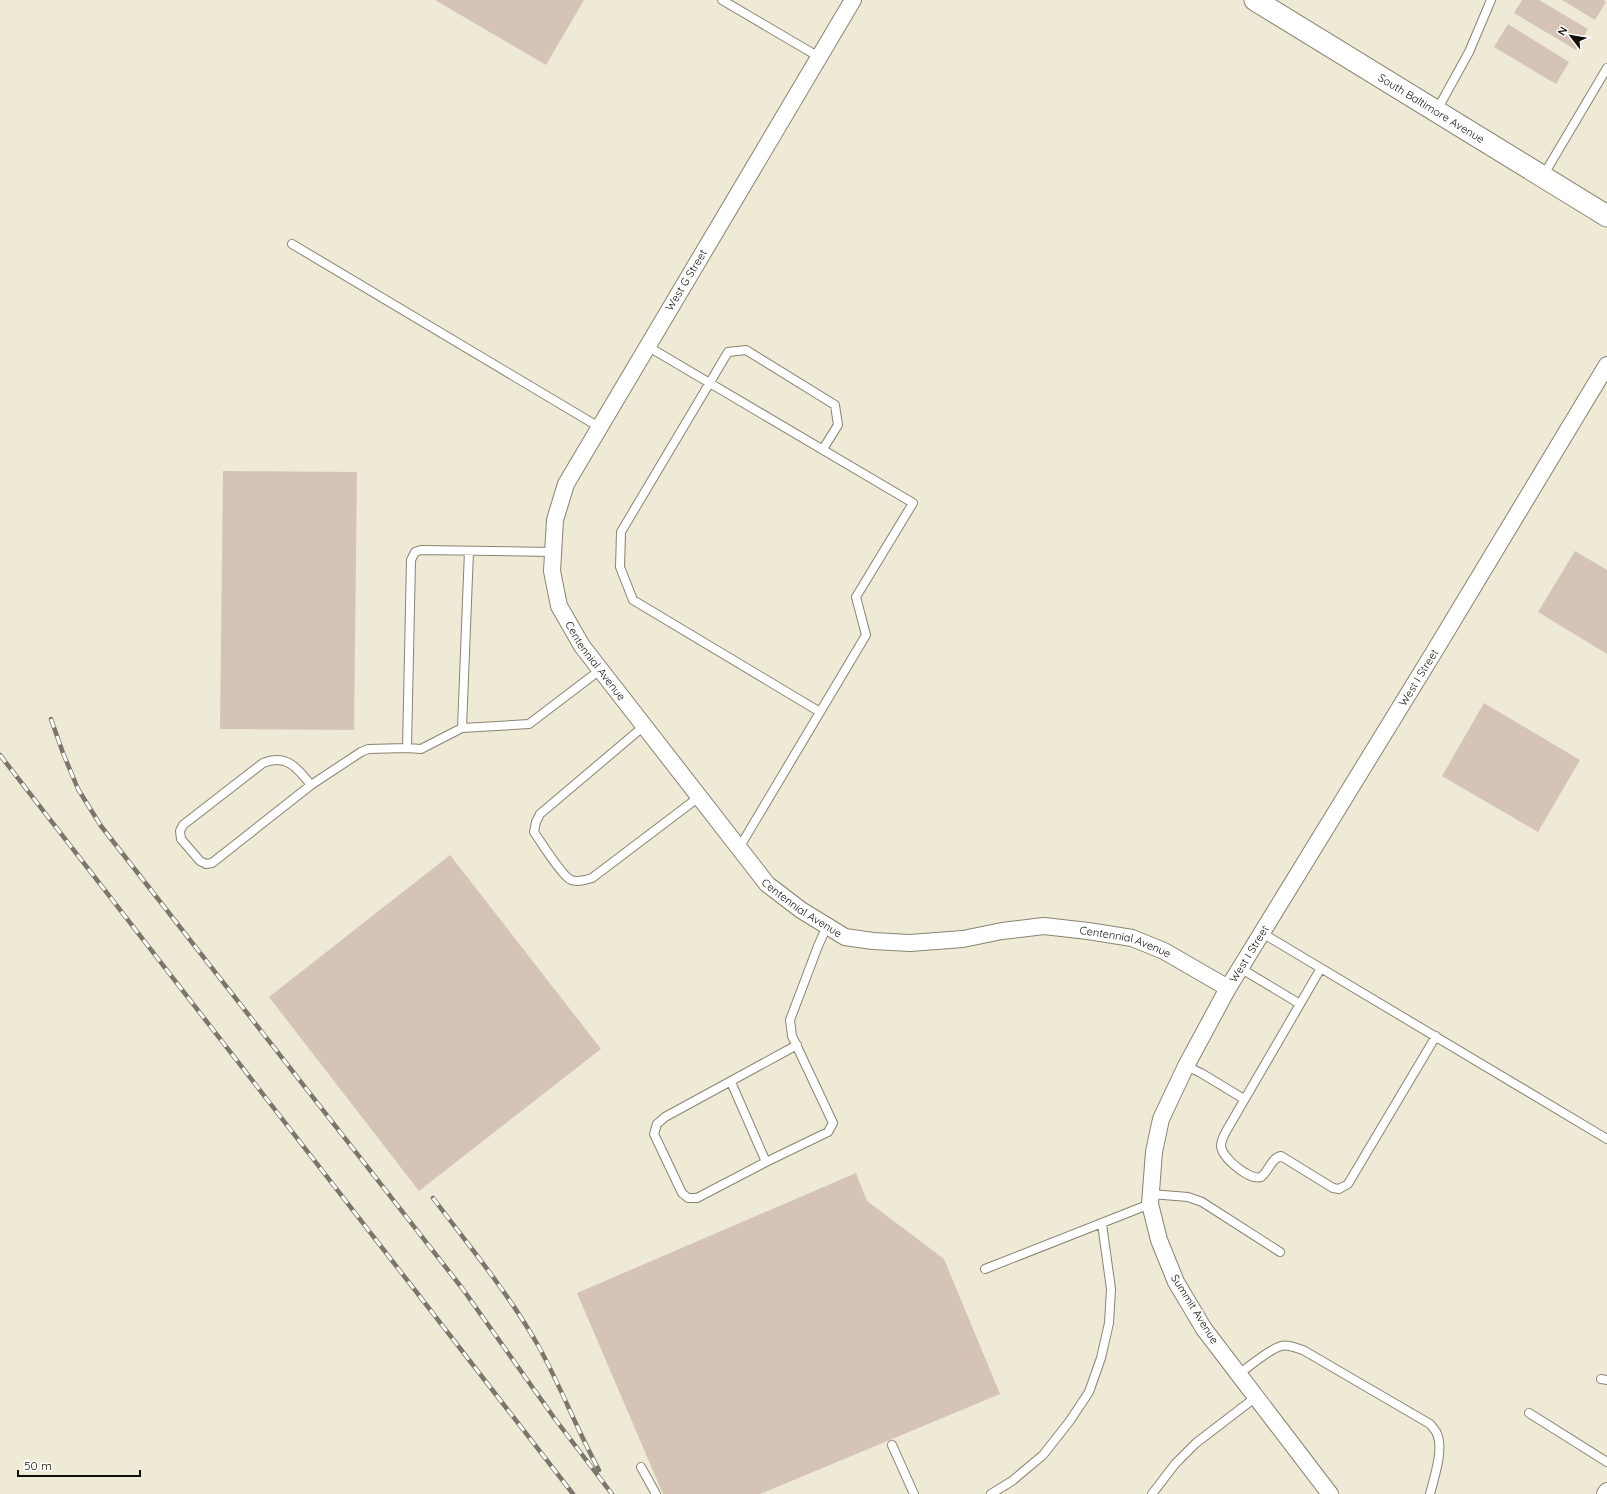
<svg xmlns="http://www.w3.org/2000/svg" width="1607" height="1494" font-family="Quicksand,sans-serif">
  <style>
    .building { fill: #d5c4b5 }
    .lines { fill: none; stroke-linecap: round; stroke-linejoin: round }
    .service-casing { stroke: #888471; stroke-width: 10 }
    .minor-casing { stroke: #888471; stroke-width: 18 }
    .tertiary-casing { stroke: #888471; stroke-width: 23 }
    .service { stroke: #fff; stroke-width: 8 }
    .minor { stroke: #fff; stroke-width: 16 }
    .tertiary { stroke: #fff; stroke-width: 21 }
    .rail-casing { stroke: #7a776a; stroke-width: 4.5 }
    .rail { stroke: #fff; stroke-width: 3; stroke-dasharray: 9; stroke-linecap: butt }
    .labels { text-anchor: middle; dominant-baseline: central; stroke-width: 4; stroke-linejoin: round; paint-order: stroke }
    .street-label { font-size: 11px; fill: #0f0e07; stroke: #fff }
  </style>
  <rect width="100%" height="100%" fill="#eeead5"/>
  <path class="building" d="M435,0H584L546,65Z
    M1522,0H1539L1588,29L1576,50L1514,13Z
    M1562,0H1603L1606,2L1595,20Z
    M1508,24L1569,62L1556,84L1494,47Z
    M223,471L357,472L354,730L220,729Z
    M1575,551L1607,570V654L1538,612Z
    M1484,703L1580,760L1538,832L1442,776Z
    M450,855L601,1049L419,1191L269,997Z
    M856,1173L867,1201L944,1259L1000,1394L760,1494H663L577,1293Z"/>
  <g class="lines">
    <defs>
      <path id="service" d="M722,0L819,57
        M1437,110L1469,52L1491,0
        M1543,176L1607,68
        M292,244L599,427
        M647,346L913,503L856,597L866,635L739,848
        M820,712L633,600L620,567L621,532L728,352L746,350L835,405L838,425L823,449
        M644,726L540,814L536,822L534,832C541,842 562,876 571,880C577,882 586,880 592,878L699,797
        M462,728L529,724L600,670
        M407,748L421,749L462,728L469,551
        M311,785C298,769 287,753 263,763L183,825L180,831L181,839L200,861L206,864L212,863L311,785L361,752L368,749L407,748L411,560L415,552L421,550L553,552
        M1262,933L1607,1139
        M1240,968L1300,1004
        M1321,968L1228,1128C1225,1133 1221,1140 1221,1146C1222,1158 1250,1181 1261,1177C1269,1171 1271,1158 1281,1156L1333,1188L1339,1189L1348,1184L1436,1036
        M1186,1066L1201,1073L1244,1099
        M731,1082L766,1162L828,1132L833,1123L792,1036L790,1020L818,946L827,926
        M766,1162L697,1198H688L682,1193L654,1134L657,1124L665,1117L797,1045
        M1151,1194L1188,1197L1202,1202L1280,1252
        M985,1269L1150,1204
        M1239,1374C1250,1366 1268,1350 1281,1346C1288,1344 1296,1348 1303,1350L1430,1424C1432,1427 1436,1430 1437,1434C1444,1449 1434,1478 1430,1494
        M1601,1379L1607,1380
        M1529,1413L1607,1462
        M892,1445L914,1494
        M641,1467L656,1494
        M991,1494L1012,1481L1043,1455L1069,1422L1089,1392L1101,1358L1109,1323L1111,1289L1102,1224
        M1152,1494L1175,1464L1196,1443L1256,1397"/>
      <g id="minor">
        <path id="s1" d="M853,0L566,484L555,520L552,571L559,606L582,646L767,884L801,910L845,937L873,941L910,943L963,939L1002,931L1044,926L1088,931L1132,938L1164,951L1228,988"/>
        <path id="s2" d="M1330,1494L1204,1329L1176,1282L1159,1240L1150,1204L1154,1152L1161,1119L1186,1066L1228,988L1434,652L1607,365"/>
        <path d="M1605,1494L1607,1491"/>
      </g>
      <g id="tertiary">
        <path id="s3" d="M1255,0L1607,216"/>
      </g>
    </defs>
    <use href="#service" class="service-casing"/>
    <use href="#minor" class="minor-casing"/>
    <use href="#tertiary" class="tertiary-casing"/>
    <use href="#service" class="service"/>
    <use href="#minor" class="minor"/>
    <use href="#tertiary" class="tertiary"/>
    <defs>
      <path id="rail" d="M51,719L63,753L78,789L101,826L462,1288L555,1419L612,1494
        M0,755L573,1494
        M433,1198C470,1247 509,1294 539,1347C561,1387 577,1430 599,1470"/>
    </defs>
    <use href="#rail" class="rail-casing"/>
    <use href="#rail" class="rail"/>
  </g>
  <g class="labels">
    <g class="street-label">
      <text stroke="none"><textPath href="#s3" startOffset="207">South Baltimore Avenue</textPath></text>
      <text transform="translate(686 280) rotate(-59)">West G Street</text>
      <text stroke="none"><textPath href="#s1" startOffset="753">Centennial Avenue</textPath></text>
      <text stroke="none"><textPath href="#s2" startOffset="942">West I Street</textPath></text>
      <text stroke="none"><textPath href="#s1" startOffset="1077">Centennial Avenue</textPath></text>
      <text stroke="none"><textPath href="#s1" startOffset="1413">Centennial Avenue</textPath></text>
      <text stroke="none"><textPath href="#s2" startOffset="618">West I Street</textPath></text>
      <text transform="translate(1195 1309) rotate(58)">Summit Avenue</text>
    </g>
  </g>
  <g transform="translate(1571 36) rotate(301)" stroke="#ffffff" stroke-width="3" paint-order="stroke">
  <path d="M0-3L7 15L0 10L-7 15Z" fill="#0f0e07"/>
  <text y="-6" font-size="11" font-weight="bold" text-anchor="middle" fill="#0f0e07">N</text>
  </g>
  <path d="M18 1470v6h122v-6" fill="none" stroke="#0f0e07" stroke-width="2"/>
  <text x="24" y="1470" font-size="12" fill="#0f0e07" stroke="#ffffff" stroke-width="3" paint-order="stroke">50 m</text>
</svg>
